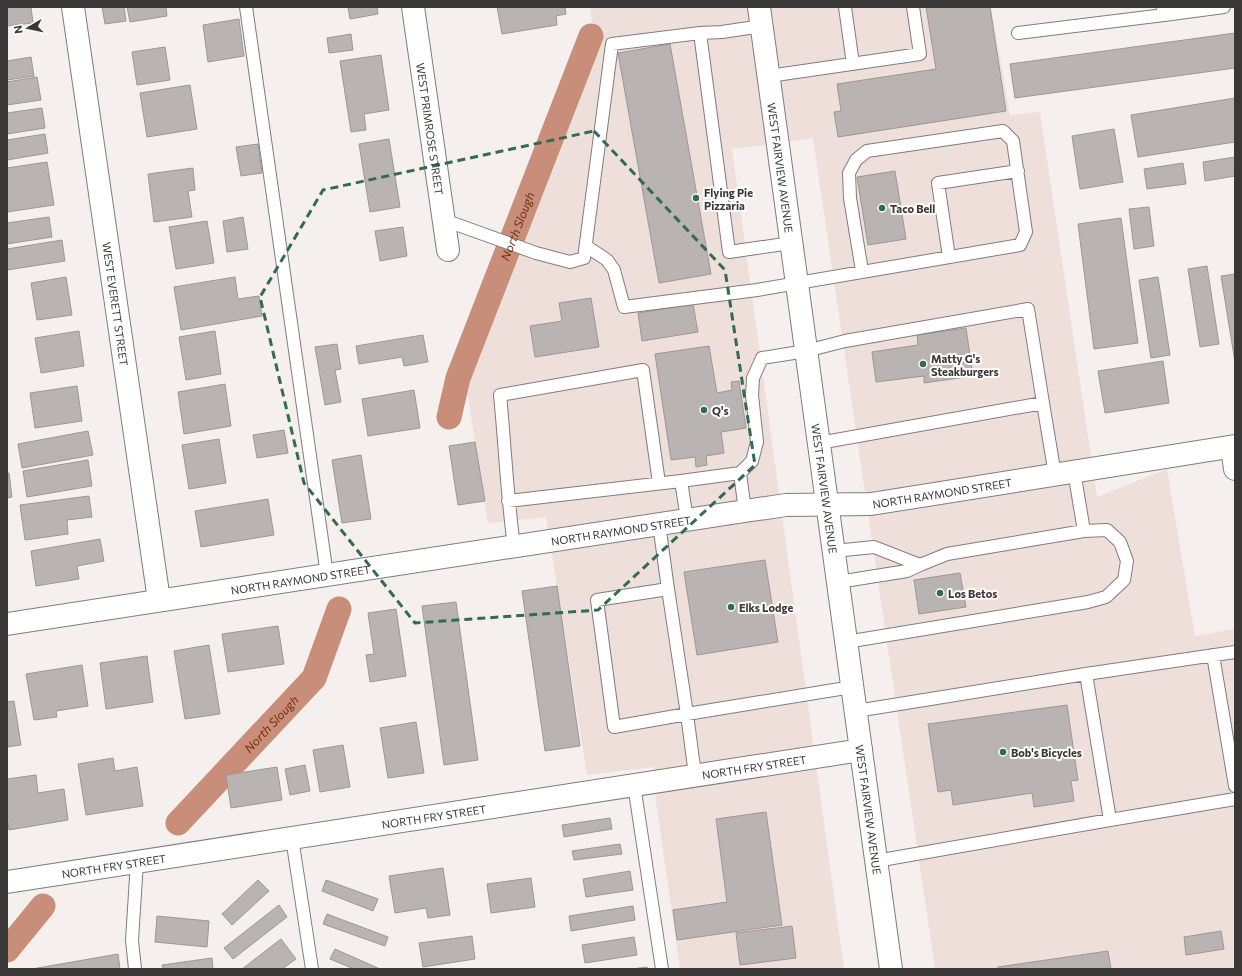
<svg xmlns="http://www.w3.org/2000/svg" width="1242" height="976" font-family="Commissioner,sans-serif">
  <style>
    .built { fill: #eedfda }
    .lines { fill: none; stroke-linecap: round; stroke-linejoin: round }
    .canal { stroke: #c88e79; stroke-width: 25 }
    .building { fill: #b9b3b1; stroke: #9c9795 }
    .service-casing { stroke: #827c7a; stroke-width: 14 }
    .minor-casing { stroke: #827c7a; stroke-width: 24 }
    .primary-casing { stroke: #827c7a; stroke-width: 24 }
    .service { stroke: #fff; stroke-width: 12 }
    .minor { stroke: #fff; stroke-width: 22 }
    .primary { stroke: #fff; stroke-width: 22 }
    .marked { fill: none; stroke: #326a52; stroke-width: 3; stroke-dasharray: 8 5; stroke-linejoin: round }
    .poi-dot { fill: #326a52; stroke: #fffdfd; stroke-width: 1.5 }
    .labels { text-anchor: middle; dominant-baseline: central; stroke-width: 4; stroke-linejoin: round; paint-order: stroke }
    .street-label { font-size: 11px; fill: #3a3837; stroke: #fffdfd }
    .poi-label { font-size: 11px; font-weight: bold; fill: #3a3837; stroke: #fffdfd; text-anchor: start }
    .water-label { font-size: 12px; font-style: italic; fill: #732d0e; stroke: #fffdfd }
  </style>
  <rect width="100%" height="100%" fill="#f5efed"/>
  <path class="built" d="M590,7H991L1010,115L1040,112L1097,497L1167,469L1195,636L1235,629V969H935L813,138L732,149L844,969H680L656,802L653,767L587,775L546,517L488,523L464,372L594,36Z"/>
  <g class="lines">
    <g class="canal">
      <path id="s1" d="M449,417L458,378L591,36"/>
      <path id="s2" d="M178,823L314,678L339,609"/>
      <path d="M7,950L43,906"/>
    </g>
  </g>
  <path class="building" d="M7,7H31L33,23L7,26Z
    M102,7H124L126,21L105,24Z
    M127,7H166L167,16L130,22Z
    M348,7H377L378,14L350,19Z
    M497,7H565L566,14L556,16L557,25L502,34Z
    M926,7H990L1006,111L838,137L834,112L841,111L837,84L936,69Z
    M239,19L244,56L208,62L203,25Z
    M1235,33V68L1015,98L1010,64Z
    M351,34L353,50L329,53L327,38Z
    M670,44L711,274L659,283L618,53Z
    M165,47L170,80L137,85L132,52Z
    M381,55L389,110L364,114L366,130L351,132L340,61Z
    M31,57L34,76L7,80V61Z
    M37,77L41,100L7,105V82Z
    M190,85L197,129L147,137L140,93Z
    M1235,98V142L1138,157L1131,115Z
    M42,108L45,128L7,134V113Z
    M1114,129L1123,182L1080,189L1072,136Z
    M45,134L48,153L7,160V140Z
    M389,139L400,207L370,212L359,144Z
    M258,144L262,173L241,176L236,147Z
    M1235,157V176L1205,181L1203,162Z
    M47,162L54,205L7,212V168Z
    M1183,163L1186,184L1147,189L1144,169Z
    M193,168L195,190L188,191L192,217L154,222L148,174Z
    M895,171L906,239L868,245L857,177Z
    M1149,207L1154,246L1134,249L1129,209Z
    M49,217L52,237L7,244V223Z
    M243,217L248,249L227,252L223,221Z
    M1121,218L1138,343L1094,349L1078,224Z
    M207,221L214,263L176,269L169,227Z
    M403,227L407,256L380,261L375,231Z
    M62,240L65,261L7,270V249Z
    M1207,266L1219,344L1200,347L1188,269Z
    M1235,274V362L1221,276Z
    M66,277L72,315L37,320L31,283Z
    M235,277L238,299L259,296L262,316L181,330L174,287Z
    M1158,277L1170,355L1151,358L1139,280Z
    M591,298L599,347L535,357L530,326L562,321L559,303Z
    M693,304L698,332L642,341L638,313Z
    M966,328L973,376L924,383V376L876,382L872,352L918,345L917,335Z
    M79,331L84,366L41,373L35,338Z
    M215,331L221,374L186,380L179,337Z
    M423,335L428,362L404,366L402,357L359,364L356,346Z
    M337,344L341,369L335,370L341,402L325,405L315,347Z
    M709,346L717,393L732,390L731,382L739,381L746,428L721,432L724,453L706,456L707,465L696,467L695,457L671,460L655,354Z
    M1163,361L1169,403L1105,413L1098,371Z
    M225,384L231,426L184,434L178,392Z
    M77,386L82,421L35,428L30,393Z
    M414,390L420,428L368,436L362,399Z
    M284,430L288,453L257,458L253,435Z
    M88,431L93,455L22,468L18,444Z
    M219,439L226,483L189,489L182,445Z
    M475,442L485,501L458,505L449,446Z
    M361,455L371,519L342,523L332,460Z
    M88,460L92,486L27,497L23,471Z
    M7,473H9L12,497L7,498Z
    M89,496L92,517L67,520L68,534L25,540L20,505Z
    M268,499L274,535L201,547L195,511Z
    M100,539L104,561L77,566L79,579L36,586L31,551Z
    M765,560L778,642L697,655L684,572Z
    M960,573L966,607L919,614L914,580Z
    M557,586L580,746L545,751L522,591Z
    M456,602L478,760L444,765L422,606Z
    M396,609L406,676L370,682L366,655L374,654L368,613Z
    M278,626L284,664L228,672L222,634Z
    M209,645L220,714L185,719L174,651Z
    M147,656L153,702L106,709L100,663Z
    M82,665L88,706L56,711L57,717L34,720L26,674Z
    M14,701L21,745L7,747V702Z
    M1067,705L1078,780L1071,781L1074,801L1034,807L1032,793L953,805L951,790L938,792L928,724Z
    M416,722L424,773L388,778L380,728Z
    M343,745L350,787L320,792L313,750Z
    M113,758L115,771L137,767L143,806L86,815L78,764Z
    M305,765L310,791L290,795L285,769Z
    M277,767L282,800L231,808L226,775Z
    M36,775L38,793L64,789L68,820L9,830L7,818V779Z
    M766,812L782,925L677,940L673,910L727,902L716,819Z
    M610,818L612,829L564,837L562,825Z
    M620,844L622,854L574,860L572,851Z
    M443,868L450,915L428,918L426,908L395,913L389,876Z
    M630,871L633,890L586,897L583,879Z
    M531,878L535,907L491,913L487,884Z
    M258,880L269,891L232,925L222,914Z
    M326,880L378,899L373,911L322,891Z
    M279,905L287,917L233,959L224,948Z
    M633,906L635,920L571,931L569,916Z
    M327,914L388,937L385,946L323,924Z
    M157,916L209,921L207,947L155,942Z
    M792,926L796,958L740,965L736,933Z
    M1221,931L1224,949L1186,955L1184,937Z
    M472,936L475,959L423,967L419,943Z
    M634,937L637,955L585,963L582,945Z
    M281,939L296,959L282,969H242Z
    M335,949L380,969H354L330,959Z
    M1108,951L1111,969H998V967Z
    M118,954L120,969H32Z
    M212,958L213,969H163L162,965Z
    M647,967L648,969H632Z"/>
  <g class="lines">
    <defs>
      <path id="service" d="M246,7L327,575
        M845,7L853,64
        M1164,15L1224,7
        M700,33L722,32L762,26
        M1018,33L1164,15L1163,7
        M769,76L920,54L913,7
        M444,220L536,253L570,262L584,258L612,44L700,33L729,252L791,243
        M586,246L607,260L614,270L624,307L757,290L1020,245L1026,232L1013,141L1003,131L867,151L856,160L849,173L850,198L862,271
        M949,257L938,183L1018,171
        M1043,403L1055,475
        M1074,471L1084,531
        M740,473L745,511
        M508,501L681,481
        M687,519L681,481L740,473L752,461L757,442L752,395L753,378L762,358L806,351L845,341L1028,309L1043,403L819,443
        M659,524L668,589L597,600L614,727L687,714L668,589
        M514,546C507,496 505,445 500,395L643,370L659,483
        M834,551L874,547L920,565L947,554L1084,531L1107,530L1120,542L1127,561L1124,580L1106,597L1088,602L846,642
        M838,582L907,571L920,565
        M1213,655L1235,786
        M1086,674L1235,652
        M856,711L1086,674L1110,820L876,861
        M695,775L687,714L852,687
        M634,785L662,969
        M1110,820L1235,799
        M292,838L312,969
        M135,969L132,940L137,862"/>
      <g id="minor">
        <path id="s3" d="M73,7L159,600"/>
        <path id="s4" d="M413,7L448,250"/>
        <path d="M1232,447L1235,469"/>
        <path id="s5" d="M7,624L745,511L786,505L871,504L1235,446"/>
        <path id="s6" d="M7,882L861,750"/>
      </g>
      <g id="primary">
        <path id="s7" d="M759,7L891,969"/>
      </g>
    </defs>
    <use href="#service" class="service-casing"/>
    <use href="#minor" class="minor-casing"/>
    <use href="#primary" class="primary-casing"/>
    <use href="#service" class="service"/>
    <use href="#minor" class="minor"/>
    <use href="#primary" class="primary"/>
  </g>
  <path class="marked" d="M594,131L725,270L755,465L598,610L415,623L304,483L260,297L323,190Z"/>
  <g class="poi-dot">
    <circle cx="696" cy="198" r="4"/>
    <circle cx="882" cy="208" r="4"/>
    <circle cx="923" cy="364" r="4"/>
    <circle cx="704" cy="410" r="4"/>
    <circle cx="940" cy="593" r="4"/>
    <circle cx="731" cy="607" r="4"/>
    <circle cx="1003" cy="752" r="4"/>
  </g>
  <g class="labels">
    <g class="street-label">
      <text stroke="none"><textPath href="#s4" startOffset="123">WEST PRIMROSE STREET</textPath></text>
      <text stroke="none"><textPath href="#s7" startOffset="162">WEST FAIRVIEW AVENUE</textPath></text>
      <text stroke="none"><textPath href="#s3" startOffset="300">WEST EVERETT STREET</textPath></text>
      <text stroke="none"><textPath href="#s7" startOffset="486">WEST FAIRVIEW AVENUE</textPath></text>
      <text stroke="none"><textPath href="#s5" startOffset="945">NORTH RAYMOND STREET</textPath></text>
      <text stroke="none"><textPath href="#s5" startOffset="621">NORTH RAYMOND STREET</textPath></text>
      <text stroke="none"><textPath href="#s5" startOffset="297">NORTH RAYMOND STREET</textPath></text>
      <text stroke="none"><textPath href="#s6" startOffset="756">NORTH FRY STREET</textPath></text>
      <text stroke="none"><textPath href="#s7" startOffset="810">WEST FAIRVIEW AVENUE</textPath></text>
      <text stroke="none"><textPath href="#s6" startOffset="432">NORTH FRY STREET</textPath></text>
      <text stroke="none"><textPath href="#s6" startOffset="108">NORTH FRY STREET</textPath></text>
    </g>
    <g class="poi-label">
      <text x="704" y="192">Flying Pie<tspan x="704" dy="13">Pizzaria</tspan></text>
      <text x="890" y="208">Taco Bell</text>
      <text x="931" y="358">Matty G's<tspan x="931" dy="13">Steakburgers</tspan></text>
      <text x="712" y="410">Q's</text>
      <text x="948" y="593">Los Betos</text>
      <text x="739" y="607">Elks Lodge</text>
      <text x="1011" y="752">Bob's Bicycles</text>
    </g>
    <g class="water-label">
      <text stroke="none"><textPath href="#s1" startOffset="203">North Slough</textPath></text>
      <text stroke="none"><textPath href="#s2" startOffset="136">North Slough</textPath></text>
    </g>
  </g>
  <rect width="1242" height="976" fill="none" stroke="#3a3837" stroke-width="16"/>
  <g transform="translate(28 28) rotate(261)" stroke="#fffdfd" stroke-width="3" paint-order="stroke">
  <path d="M0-3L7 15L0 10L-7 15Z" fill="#3a3837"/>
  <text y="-6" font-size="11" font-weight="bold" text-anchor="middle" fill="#3a3837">N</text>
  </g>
</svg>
